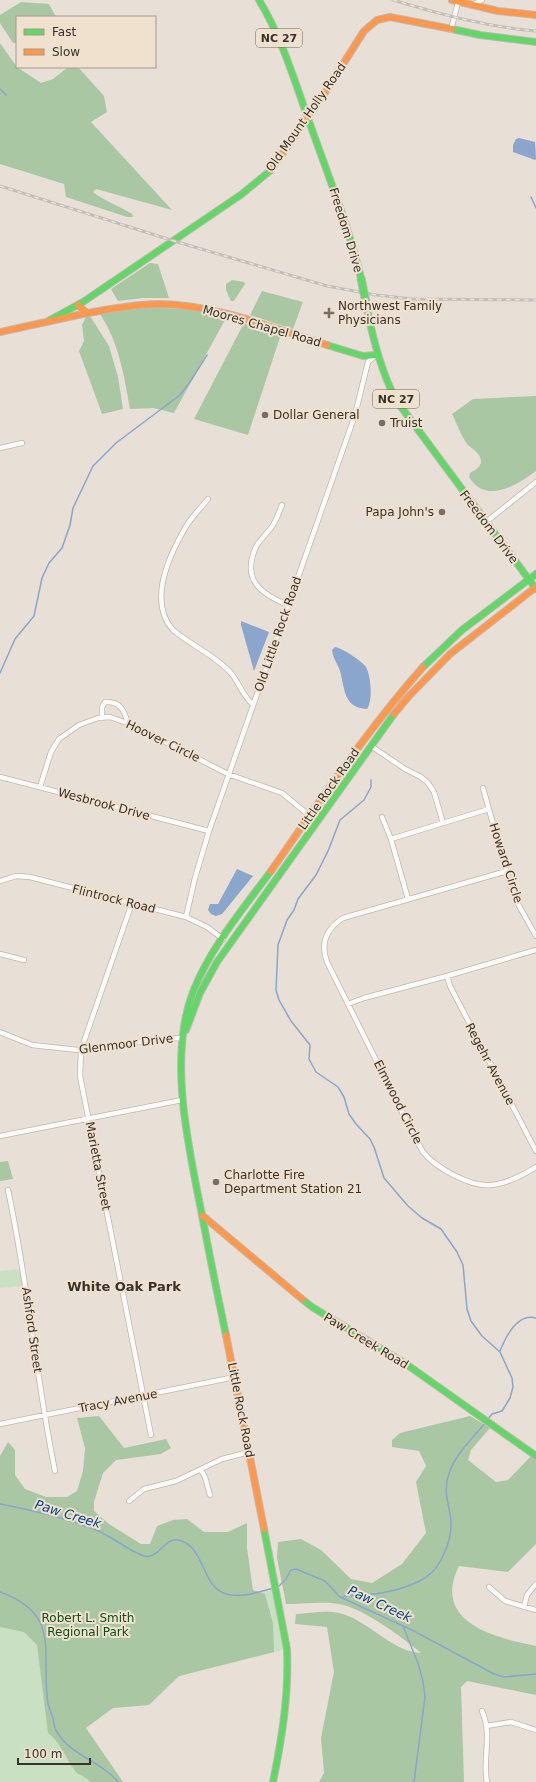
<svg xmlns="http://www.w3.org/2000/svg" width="536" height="1782" font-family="'DejaVu Sans',sans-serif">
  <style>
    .green { fill: #cae0c2 }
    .forest { fill: #aac7a4 }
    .water { fill: #8aa6cc }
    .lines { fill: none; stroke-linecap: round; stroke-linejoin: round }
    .stream { stroke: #8aa6cc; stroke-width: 1.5 }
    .street-casing { stroke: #bfb8b1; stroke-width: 6 }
    .fast-casing { stroke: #bfb8b1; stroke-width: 8 }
    .slow-casing { stroke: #bfb8b1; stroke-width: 8 }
    .street { stroke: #fcfaf9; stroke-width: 4.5 }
    .fast { stroke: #63d668; stroke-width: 6 }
    .slow { stroke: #ff974d; stroke-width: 6 }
    .rail-casing { stroke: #c1bfbc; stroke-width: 3 }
    .rail { stroke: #f0e0ce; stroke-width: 1.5; stroke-dasharray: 4.5; stroke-linecap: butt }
    .fast-bridge-casing { stroke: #bfb8b1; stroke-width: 9; stroke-linecap: butt }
    .fast-bridge { stroke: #63d668; stroke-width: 7 }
    .poi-dot { fill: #766f67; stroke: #f0e0ce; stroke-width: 1.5 }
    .labels { text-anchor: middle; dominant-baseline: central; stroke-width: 4; stroke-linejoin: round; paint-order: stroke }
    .shield { fill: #f0e0ce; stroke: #6f665c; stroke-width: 1 }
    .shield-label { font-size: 11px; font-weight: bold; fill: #38322b }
    .street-label { font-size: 12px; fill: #38322b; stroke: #f0e0ce }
    .poi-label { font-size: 12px; fill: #38322b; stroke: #f0e0ce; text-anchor: start }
    .park-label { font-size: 12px; fill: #0d4e18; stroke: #f0e0ce }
    .neighbourhood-label { font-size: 13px; font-weight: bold; fill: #38322b; stroke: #f0e0ce }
    .water-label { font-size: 13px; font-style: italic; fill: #06448b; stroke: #f0e0ce }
  </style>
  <rect width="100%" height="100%" fill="#e8dfd6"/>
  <path class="green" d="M21,1269L24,1286L0,1288V1271Z
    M0,1504L235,1596L272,1590L283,1650L179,1676L149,1705L113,1708L85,1728L123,1782H0Z"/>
  <path class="forest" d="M21,2L49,4L56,17H17V43H13L0,23V15Z
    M0,43L17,67L41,83L53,79L68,67H78L104,96L107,112L91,122L172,210L96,189L93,192C104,201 120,206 132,214L133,217H127L66,197L64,184L0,164Z
    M150,263L158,264L169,298H143L118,301L111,289Z
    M232,280L244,282L245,284L234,301H231L226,290V284Z
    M262,291L303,302L293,329L250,315Z
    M150,307L195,310L226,318L174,413L153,408L130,409C124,375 119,343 100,314Z
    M90,316L109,346L118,377L123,409L102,414L79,351L84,341L82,325L86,317Z
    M244,323L281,334L248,435L194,419Z
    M536,396V471C517,485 486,505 469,477L470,473C475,470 480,468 481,462C482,455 473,449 468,445C461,436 457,424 452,414L473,399Z
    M8,1161L13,1179L0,1181V1162Z
    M99,1416L124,1448L166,1439L171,1448L161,1454L116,1460L103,1473L94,1502V1511L109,1524L141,1544H150L157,1526L173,1520L187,1519L204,1532H228L247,1523V1548L253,1590L265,1594L273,1623L274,1652L179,1676L149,1705L113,1708L86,1728L123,1782H90C86,1776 79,1776 75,1771C66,1759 61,1743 48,1733L37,1645L24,1632L0,1627V1456L8,1442L15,1450V1475L25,1489L46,1497H67L77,1491L83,1471L85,1448L77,1418Z
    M470,1416L490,1428L471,1450L468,1460L496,1482L508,1480L531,1456L536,1460V1544L508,1572L459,1566C431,1622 495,1638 536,1646V1695L467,1681L461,1687L464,1782H319L324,1773L321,1738L334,1672L327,1627L295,1624L296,1614C309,1613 326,1610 339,1613C367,1619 392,1652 421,1653C402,1637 363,1608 339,1604C324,1601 301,1604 286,1604L277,1558L278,1542L301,1539L321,1550L351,1579L372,1583L402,1564L426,1533L416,1482L426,1466L419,1451L392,1447V1440L400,1433Z"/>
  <path class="water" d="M519,138L535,142L536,159L535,160L513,152V145L516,139Z
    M241,621L269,632L254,671L241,625Z
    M335,647C342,648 362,661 366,667C371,676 373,701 367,709C343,708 345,688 340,671C338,664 333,659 332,650Z
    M237,869L253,876L222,914L216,916L211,914L208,910L210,904H218Z"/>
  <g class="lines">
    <path class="stream" d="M0,89L6,95
      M531,197L536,208
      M0,673L15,639L34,616L42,578L49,563L62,548L70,525L73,508L93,466L116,443L180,395L190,382L207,355
      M371,780V787L364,800L340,820L328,851L316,875L298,899L294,910L287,920L278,945L276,990L279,1000L291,1021L310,1045L309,1059L316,1072L338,1087L344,1097L349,1114L356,1124L370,1139L374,1147L384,1178L408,1206L422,1218L441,1229L457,1252L463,1265L467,1309L471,1321L482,1336L500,1352L512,1378L513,1387L510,1398L502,1411L492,1414L488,1419
      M500,1351C506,1336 517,1313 536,1318
      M0,1504C31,1510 67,1518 96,1530C113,1537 127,1550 144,1556C158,1560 165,1537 178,1540C207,1545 200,1593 232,1595C246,1597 261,1591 274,1588
      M278,1587L286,1579L291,1570L296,1569L325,1581L340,1597L412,1630L494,1674L504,1677L536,1674
      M0,1592C63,1615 40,1653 48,1703C49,1708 51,1713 53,1718C54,1722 54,1728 57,1732C71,1756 101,1761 118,1782
      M343,1597C349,1594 360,1596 367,1595C386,1593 408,1588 425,1578C441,1568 452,1540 451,1522C450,1506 443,1493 448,1477C453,1456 473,1438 486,1422
      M403,1626L419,1666L423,1682L425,1697L414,1782"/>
    <defs>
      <path id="street" d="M472,5L482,0
        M451,30L458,2
        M0,448L22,443
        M208,499C200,509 190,518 184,530C168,558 148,602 173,630C191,645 214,655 230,672C238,680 244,699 253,704
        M282,505C279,512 277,519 273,525C268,533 260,539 256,547C241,580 261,594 288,605
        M486,522L536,482
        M102,718V707L105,702C121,701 124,711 128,723
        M371,746L405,769L421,777L428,783L434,792L443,823L489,809
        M0,777L209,831
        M40,787L51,752L59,739L79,725L98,718L110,717L130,724L228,774L282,793L310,816
        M483,788L511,888L518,904L536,936
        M382,817L391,839
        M507,871L343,918C326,929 320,943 327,962L414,1136C417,1141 420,1147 423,1152C436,1168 470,1187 491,1185C506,1184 523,1175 536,1167
        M0,881L16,876L30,877L186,917L207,927L223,939
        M408,899L391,839L443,823
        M132,903L81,1050L80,1076L151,1435
        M186,917L195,878L209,831L355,415L368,362L375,356
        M0,954L24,960
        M447,976L450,986L536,1151
        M348,1004L364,998L447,976L536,950
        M0,1032L32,1045L78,1050L110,1048L153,1039L183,1038
        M0,1136L182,1100
        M8,1190C28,1283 36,1378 55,1471
        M0,1424L235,1377
        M201,1470L205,1477L210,1495
        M129,1501L144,1489L176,1481L222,1459L249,1452
        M489,1587L505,1601L536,1610
        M524,1607L527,1595L536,1584
        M482,1711C493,1736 482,1758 487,1782
        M486,1726L511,1722L536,1730"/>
      <path id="fast" d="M259,0C282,38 295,82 310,124C328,175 348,225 361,278
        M452,29L480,35L536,42
        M367,308C373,340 381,371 396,400L536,589
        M50,320L83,302L242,194L271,170
        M327,345L363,356L376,355
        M423,667L462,630L536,574
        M186,1030L200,993L217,962L394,714
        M302,1299L312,1307L406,1364L536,1456
        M226,1335C217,1293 209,1252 201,1210C188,1144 168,1057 193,992C210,948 243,909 271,871
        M264,1529L287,1649C289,1694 282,1738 273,1782"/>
      <path id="slow" d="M452,0L498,11L536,15
        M271,170L324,94L364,31L377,20L390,17L452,29
        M78,305L87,313C111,309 135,304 159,304C217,305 273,328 327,345
        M0,332L87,313
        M394,714L409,696L450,654L536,587
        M271,871C320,801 367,730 423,667
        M203,1216L302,1299
        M226,1335L264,1529"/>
    </defs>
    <use href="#street" class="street-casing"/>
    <use href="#fast" class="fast-casing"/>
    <use href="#slow" class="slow-casing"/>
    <use href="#street" class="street"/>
    <use href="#fast" class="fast"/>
    <use href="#slow" class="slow"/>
    <defs>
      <path id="rail" d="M393,0C440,14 487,27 536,31
        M0,186L174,241L327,286L376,295L412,299L536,300"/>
    </defs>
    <use href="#rail" class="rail-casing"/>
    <use href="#rail" class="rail"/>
    <defs>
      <path id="fast-bridge" d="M361,278L367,308"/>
    </defs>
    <use href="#fast-bridge" class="fast-bridge-casing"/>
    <use href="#fast-bridge" class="fast-bridge"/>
  </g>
  <g class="poi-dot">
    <path d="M327 307h4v4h4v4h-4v4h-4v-4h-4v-4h4z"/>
    <circle cx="265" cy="415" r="4"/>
    <circle cx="382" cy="423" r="4"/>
    <circle cx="442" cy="512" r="4"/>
    <circle cx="216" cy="1182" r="4"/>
  </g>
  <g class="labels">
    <g class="shield">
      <rect x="256" y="29" width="46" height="18" rx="3"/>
      <rect x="373" y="390" width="46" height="18" rx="3"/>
    </g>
    <g class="shield-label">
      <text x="279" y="38">NC 27</text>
      <text x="396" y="399">NC 27</text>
    </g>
    <g class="street-label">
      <text transform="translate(306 117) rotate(-55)">Old Mount Holly Road</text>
      <text transform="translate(346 230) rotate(73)">Freedom Drive</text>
      <text transform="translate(262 326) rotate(16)">Moores Chapel Road</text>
      <text transform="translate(489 527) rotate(53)">Freedom Drive</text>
      <text transform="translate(278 634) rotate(-71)">Old Little Rock Road</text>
      <text transform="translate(163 741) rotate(26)">Hoover Circle</text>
      <text transform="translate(329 789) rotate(-55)">Little Rock Road</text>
      <text transform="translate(104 804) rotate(15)">Wesbrook Drive</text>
      <text transform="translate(506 863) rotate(72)">Howard Circle</text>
      <text transform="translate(114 899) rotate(14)">Flintrock Road</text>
      <text transform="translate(126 1044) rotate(-7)">Glenmoor Drive</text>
      <text transform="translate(490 1064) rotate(62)">Regehr Avenue</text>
      <text transform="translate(398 1102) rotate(63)">Elmwood Circle</text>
      <text transform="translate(98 1166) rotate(79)">Marietta Street</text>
      <text transform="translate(32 1330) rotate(82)">Ashford Street</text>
      <text transform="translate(366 1341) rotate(31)">Paw Creek Road</text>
      <text transform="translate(118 1401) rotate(-11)">Tracy Avenue</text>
      <text transform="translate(241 1410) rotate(79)">Little Rock Road</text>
    </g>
    <g class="poi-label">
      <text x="338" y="306">Northwest Family<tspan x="338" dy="14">Physicians</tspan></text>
      <text x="273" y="415">Dollar General</text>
      <text x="390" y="423">Truist</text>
      <text x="434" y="512" text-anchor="end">Papa John's</text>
      <text x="224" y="1175">Charlotte Fire<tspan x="224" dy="14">Department Station 21</tspan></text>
    </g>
    <g class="park-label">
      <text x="88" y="1618">Robert L. Smith<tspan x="88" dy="14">Regional Park</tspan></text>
    </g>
    <g class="neighbourhood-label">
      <text x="124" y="1286">White Oak Park</text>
    </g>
    <g class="water-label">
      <text transform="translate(68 1514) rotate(17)">Paw Creek</text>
      <text transform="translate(380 1604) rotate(25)">Paw Creek</text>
    </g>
  </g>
  <rect x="16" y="16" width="140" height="52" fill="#f0e0ce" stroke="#a69a8d"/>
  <rect x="24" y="29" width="20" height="6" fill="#63d668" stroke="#a69a8d"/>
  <text x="52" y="36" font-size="12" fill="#38322b">Fast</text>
  <rect x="24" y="49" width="20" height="6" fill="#ff974d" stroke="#a69a8d"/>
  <text x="52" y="56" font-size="12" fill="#38322b">Slow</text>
  <path d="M18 1758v6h72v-6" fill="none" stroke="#38322b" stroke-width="2"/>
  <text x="24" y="1758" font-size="12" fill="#38322b" stroke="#f0e0ce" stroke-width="3" paint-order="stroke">100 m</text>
</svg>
